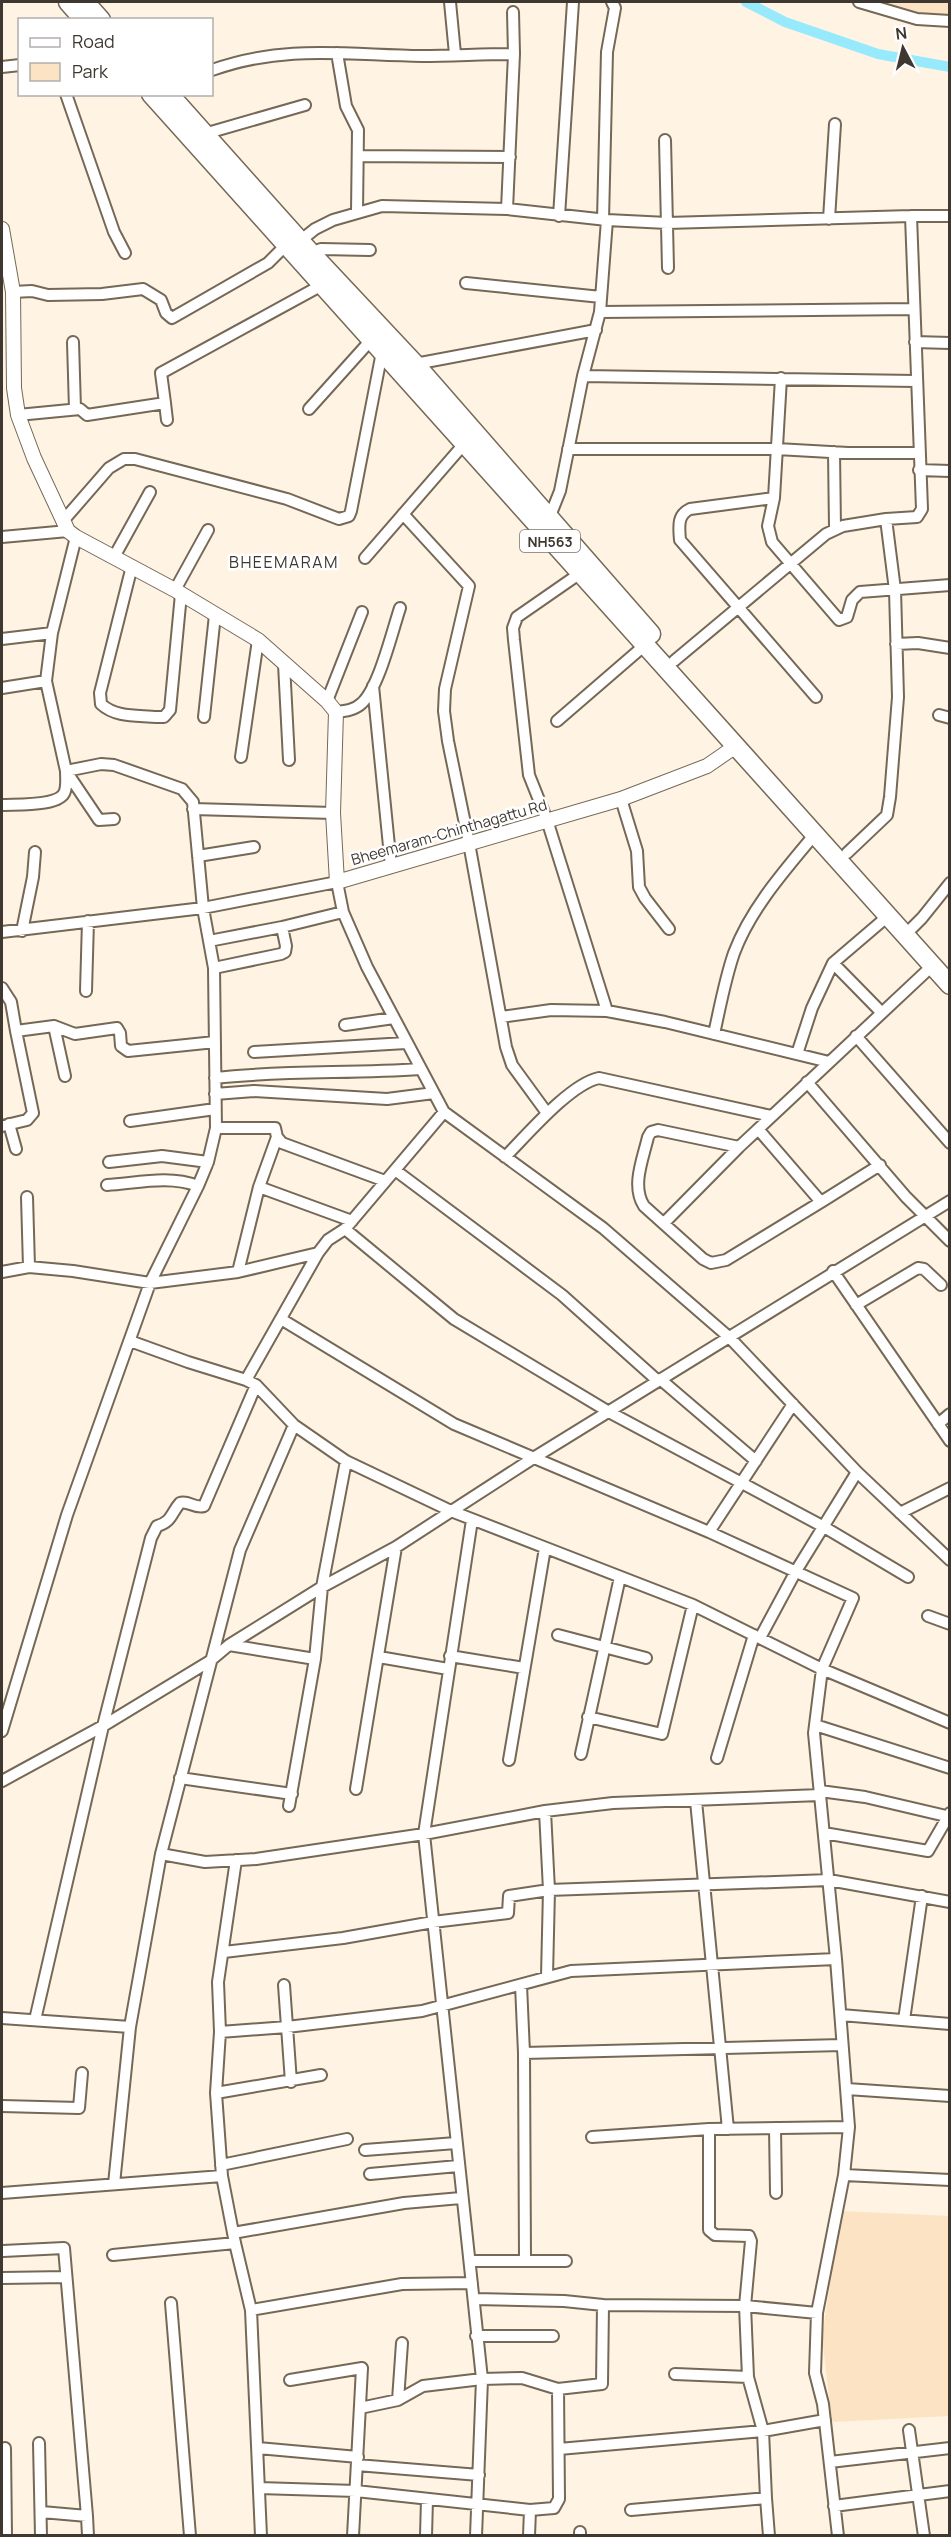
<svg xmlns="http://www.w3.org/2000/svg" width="951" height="2537" font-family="Manrope,sans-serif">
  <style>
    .green { fill: #fbe3c3 }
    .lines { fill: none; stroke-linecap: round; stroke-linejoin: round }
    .canal { stroke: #96eafc; stroke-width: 10 }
    .minor-casing { stroke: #756856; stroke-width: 14 }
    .tertiary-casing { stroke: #756856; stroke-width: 16 }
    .trunk-casing { stroke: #756856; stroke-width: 21 }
    .minor { stroke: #fff; stroke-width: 10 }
    .tertiary { stroke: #fff; stroke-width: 14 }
    .trunk { stroke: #fff; stroke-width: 18 }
    .labels { text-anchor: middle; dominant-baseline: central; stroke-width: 5; stroke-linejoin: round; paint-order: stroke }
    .shield { fill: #fff; stroke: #78746f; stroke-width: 1.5 }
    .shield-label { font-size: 14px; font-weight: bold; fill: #3e3831 }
    .street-label { font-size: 15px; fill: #3e3831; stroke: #fff }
    .neighbourhood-label { font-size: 16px; letter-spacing: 1.5px; fill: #3e3831; stroke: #fff }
  </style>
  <rect width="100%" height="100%" fill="#fff3e3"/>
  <path class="green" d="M877,2H949V17L912,13Z
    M841,2211L949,2216V2416L832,2422L822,2337Z"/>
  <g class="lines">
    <path class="canal" d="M746,2L785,22L878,54L950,67"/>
    <defs>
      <path id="minor" d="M450,2L455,54
        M859,2L917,19L950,21
        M337,53L346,106L358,130L357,212
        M2,67L20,65
        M212,70C285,44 346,55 422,56C452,56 483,54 514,54
        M66,94L114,232L125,253
        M204,134L305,105
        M665,140L668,268
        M358,156L510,157
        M507,209L514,54L513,12
        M559,216L573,2
        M829,219L835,124
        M603,220L607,52L615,8L612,2
        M300,241L315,229L333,220L382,206L507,209L607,220L667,223L911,216
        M311,253L321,249L370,250
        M466,283L601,297
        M13,292L32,291L48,295L102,294L143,289L161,300L166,313L172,318L268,263L286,245
        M600,312L914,309
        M73,342L75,409
        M915,342L950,343
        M415,364L596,330
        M583,376L916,381
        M781,378L774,498L690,509C677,515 679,527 680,540L816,697
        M165,403L161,373L322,285
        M309,409L371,340
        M18,415L80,409L87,415L165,403L167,420
        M568,449H777L848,453H918
        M834,452L835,528
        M919,470L950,471
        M774,498L768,526L772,542L839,620L847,617L852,600L860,592L950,585
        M403,514L469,586L445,689L444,711L448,741L469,843L506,1047L512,1065L547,1113
        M63,521L109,468L124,459H135L287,499L339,519L349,516L351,511L382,352
        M548,521L560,491L583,376L600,312L607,220
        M2,537L68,531
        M114,557L150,492
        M365,558L464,444
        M132,566L100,693L101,704C116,718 138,715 157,717H164L170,710L181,594
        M579,574L517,617L513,628L514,640L529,775L547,820L607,1011
        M175,590L208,530
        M2,639L52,633
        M896,644L918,643L950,648
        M674,661L826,534L843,526L886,519
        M284,664L289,760
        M373,686L391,866
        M2,688L46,681
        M327,701L362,612
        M336,712C345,711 355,710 362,703C379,687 392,632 400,608
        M939,715L950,718
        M204,717L215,615
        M557,721L645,645
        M241,757L258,640
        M66,771L99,820L114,819
        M621,799L637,851L639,887L645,898L669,929
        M2,805C16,804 61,807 65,791C67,785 66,777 66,771
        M193,809L333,813
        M847,853L887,815L890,797L898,697L895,590L886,519L917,517L922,509L911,216H950
        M198,856L254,847
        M22,931L33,877L35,852
        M2,932L203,908L337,882L343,912L367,967L444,1112
        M905,935L922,918L950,883
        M209,941L282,927L343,912
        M214,968L281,954L285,952L286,946L282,927
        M2,988L11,1002L16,1031L54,1026L65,1076
        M86,991L88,921
        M882,1013L833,963L888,916
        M501,1017L551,1010L607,1011L665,1022L829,1062
        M345,1025L394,1018
        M54,1026L75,1034L117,1028L120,1033L121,1046L128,1051L215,1042
        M714,1034C720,1007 725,979 734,953C751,908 785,870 815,834
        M856,1036L950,1143
        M254,1052L406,1043
        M797,1054L812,1008L833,963
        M215,1078C283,1070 352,1074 420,1069
        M807,1082L906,1197L950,1241
        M215,1094L254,1091L387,1099L434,1093
        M130,1121L215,1109
        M9,1124L16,1149
        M2,1126L27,1120L33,1113L16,1031
        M216,1128H275L277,1137L259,1187
        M758,1129L821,1202L880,1165
        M277,1137L282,1143L385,1181
        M739,1147L658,1130L651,1132L648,1137C643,1159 631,1186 644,1206L703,1259L711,1263L726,1260L821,1202
        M505,1157C527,1135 570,1084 599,1078L771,1116
        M109,1162L162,1156L208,1162
        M395,1170L562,1295L658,1381
        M107,1185C138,1183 169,1175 198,1186
        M27,1197L29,1267
        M664,1223L739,1147L932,966
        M345,1229L454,1319L609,1412L824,1527L908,1577
        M833,1271L950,1441
        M2,1272L29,1267L73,1271L150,1283L238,1272L318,1253
        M238,1272L259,1187L352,1221
        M856,1305L918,1268L924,1269L941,1285
        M281,1319L454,1424L709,1532L853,1598L822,1669L814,1733L836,1959L849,2127L844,2175L817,2313L815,2373L823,2404L838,2536
        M130,1341L188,1362L246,1380L256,1385L294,1425L346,1461L451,1511L693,1605L822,1669L950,1723
        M660,1379L756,1461
        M246,1380L318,1253L328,1240L345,1229L444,1112L603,1228L730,1338L857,1472L950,1560
        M938,1424L950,1414
        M900,1513L950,1488
        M472,1520L424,1834L482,2379L476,2536
        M709,1532L793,1404
        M928,1616L950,1624
        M558,1635L646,1658
        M760,1638L796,1571L857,1472
        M229,1645L315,1659
        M450,1656L524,1668
        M379,1657L448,1669
        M588,1717L662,1734L693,1605
        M815,1725L950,1768
        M2,1731L67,1515L150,1283L198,1186L208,1162L216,1128L214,968L203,908L193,802L182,789L114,765L101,764L66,771L46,681L52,633L76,537
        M581,1754L620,1577
        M717,1758L754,1635
        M509,1760L545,1548
        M180,1778L292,1794
        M2,1781L103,1726L210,1661L229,1645L322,1587L396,1547L535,1457L950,1201
        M356,1789L396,1547
        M820,1791L865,1797L950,1817
        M696,1801L728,2129
        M289,1806L315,1659L322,1587L346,1461
        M545,1811L549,1890L547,1976
        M824,1833L928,1851L950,1813
        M161,1854L205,1862L256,1859L424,1834L545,1811L613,1803L820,1795
        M224,1952L343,1938L433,1922L508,1913L509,1896L549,1890L829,1880L950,1902
        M284,1985L291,2082
        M521,1985L524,2053L525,2260
        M841,2015L950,2024
        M2,2018L130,2027
        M35,2020L103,1726L151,1538L157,1526C172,1522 171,1513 180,1503C188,1500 195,1509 204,1506L256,1385
        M904,2020L922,1896
        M220,2032L287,2027L422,2011L571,1971L836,1959
        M524,2053L842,2045
        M847,2089L950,2096
        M216,2093L220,2032L218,1982L236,1860
        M2,2106L79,2108L82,2073
        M775,2128L776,2193
        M592,2137L709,2129L849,2127
        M365,2150L456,2143
        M221,2165L347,2139
        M370,2174L458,2166
        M844,2175L950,2180
        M114,2184L130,2027L161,1854L240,1550L294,1425
        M2,2193L222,2176
        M233,2233L404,2203L461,2198
        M3,2251L64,2248L87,2516L42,2512
        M113,2255L235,2243
        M470,2261H566
        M2,2278L66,2277
        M474,2299L564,2301L603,2305
        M171,2303L190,2536
        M251,2310L402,2284L472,2283
        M476,2336H553
        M675,2374L748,2377L745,2306L751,2241L749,2236L715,2235L709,2230V2129
        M290,2380L362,2368L353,2536
        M398,2400L402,2343
        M360,2408L398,2400L423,2386L482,2379L522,2378L558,2389L602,2384L603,2305L745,2306L817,2313
        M909,2430L924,2536
        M39,2443L41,2536
        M5,2448L6,2536
        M258,2448L358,2457
        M559,2449L763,2431L825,2420
        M830,2462L950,2448
        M357,2465L479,2475
        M259,2488L356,2491L530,2510L554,2508L559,2499L558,2389
        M766,2498L769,2536
        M834,2506L950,2491
        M631,2510L766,2498L763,2431L748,2377
        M87,2516L88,2536
        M261,2536L251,2310L235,2243L222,2176L216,2093L321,2075
        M426,2536L427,2499
        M529,2536L530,2510
        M580,2536V2532"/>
      <path id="tertiary" d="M2,229L13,292L14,388L18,415L34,458L68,531L76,537L175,590L258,640L327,701L336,712L333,813L337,882L621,799L707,766L736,746"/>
      <path id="trunk" d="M68,2L84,20
        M85,2L101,20
        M151,94L950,985
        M169,94L311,253L415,364L651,634"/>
    </defs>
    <use href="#minor" class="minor-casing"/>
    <use href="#tertiary" class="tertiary-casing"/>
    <use href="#trunk" class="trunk-casing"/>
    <use href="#minor" class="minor"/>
    <use href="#tertiary" class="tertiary"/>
    <use href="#trunk" class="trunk"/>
  </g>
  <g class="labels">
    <rect class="shield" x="520" y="530" width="60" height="22" rx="4.5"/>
    <g class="shield-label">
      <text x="550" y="541">NH563</text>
    </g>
    <g class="street-label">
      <text transform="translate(449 832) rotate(-16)">Bheemaram-Chinthagattu Rd</text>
    </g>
    <g class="neighbourhood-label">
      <text x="284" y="562">BHEEMARAM</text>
    </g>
  </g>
  <rect width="951" height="2537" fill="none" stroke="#3e3831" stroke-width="6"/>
  <rect x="18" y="18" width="195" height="78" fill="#ffffff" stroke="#b2afad" stroke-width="1.5"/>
  <rect x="30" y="38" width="30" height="9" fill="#ffffff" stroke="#b2afad" stroke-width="1.5"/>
  <text x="72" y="48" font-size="18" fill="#3e3831">Road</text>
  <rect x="30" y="63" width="30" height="18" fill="#fbe3c3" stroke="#b2afad" stroke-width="1.5"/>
  <text x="72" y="78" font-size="18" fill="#3e3831">Park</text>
  <g transform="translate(903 48) rotate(353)" stroke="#ffffff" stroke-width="4.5" paint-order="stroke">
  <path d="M0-4.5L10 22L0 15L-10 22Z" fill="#3e3831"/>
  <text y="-9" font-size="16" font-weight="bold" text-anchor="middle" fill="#3e3831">N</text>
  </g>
</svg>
